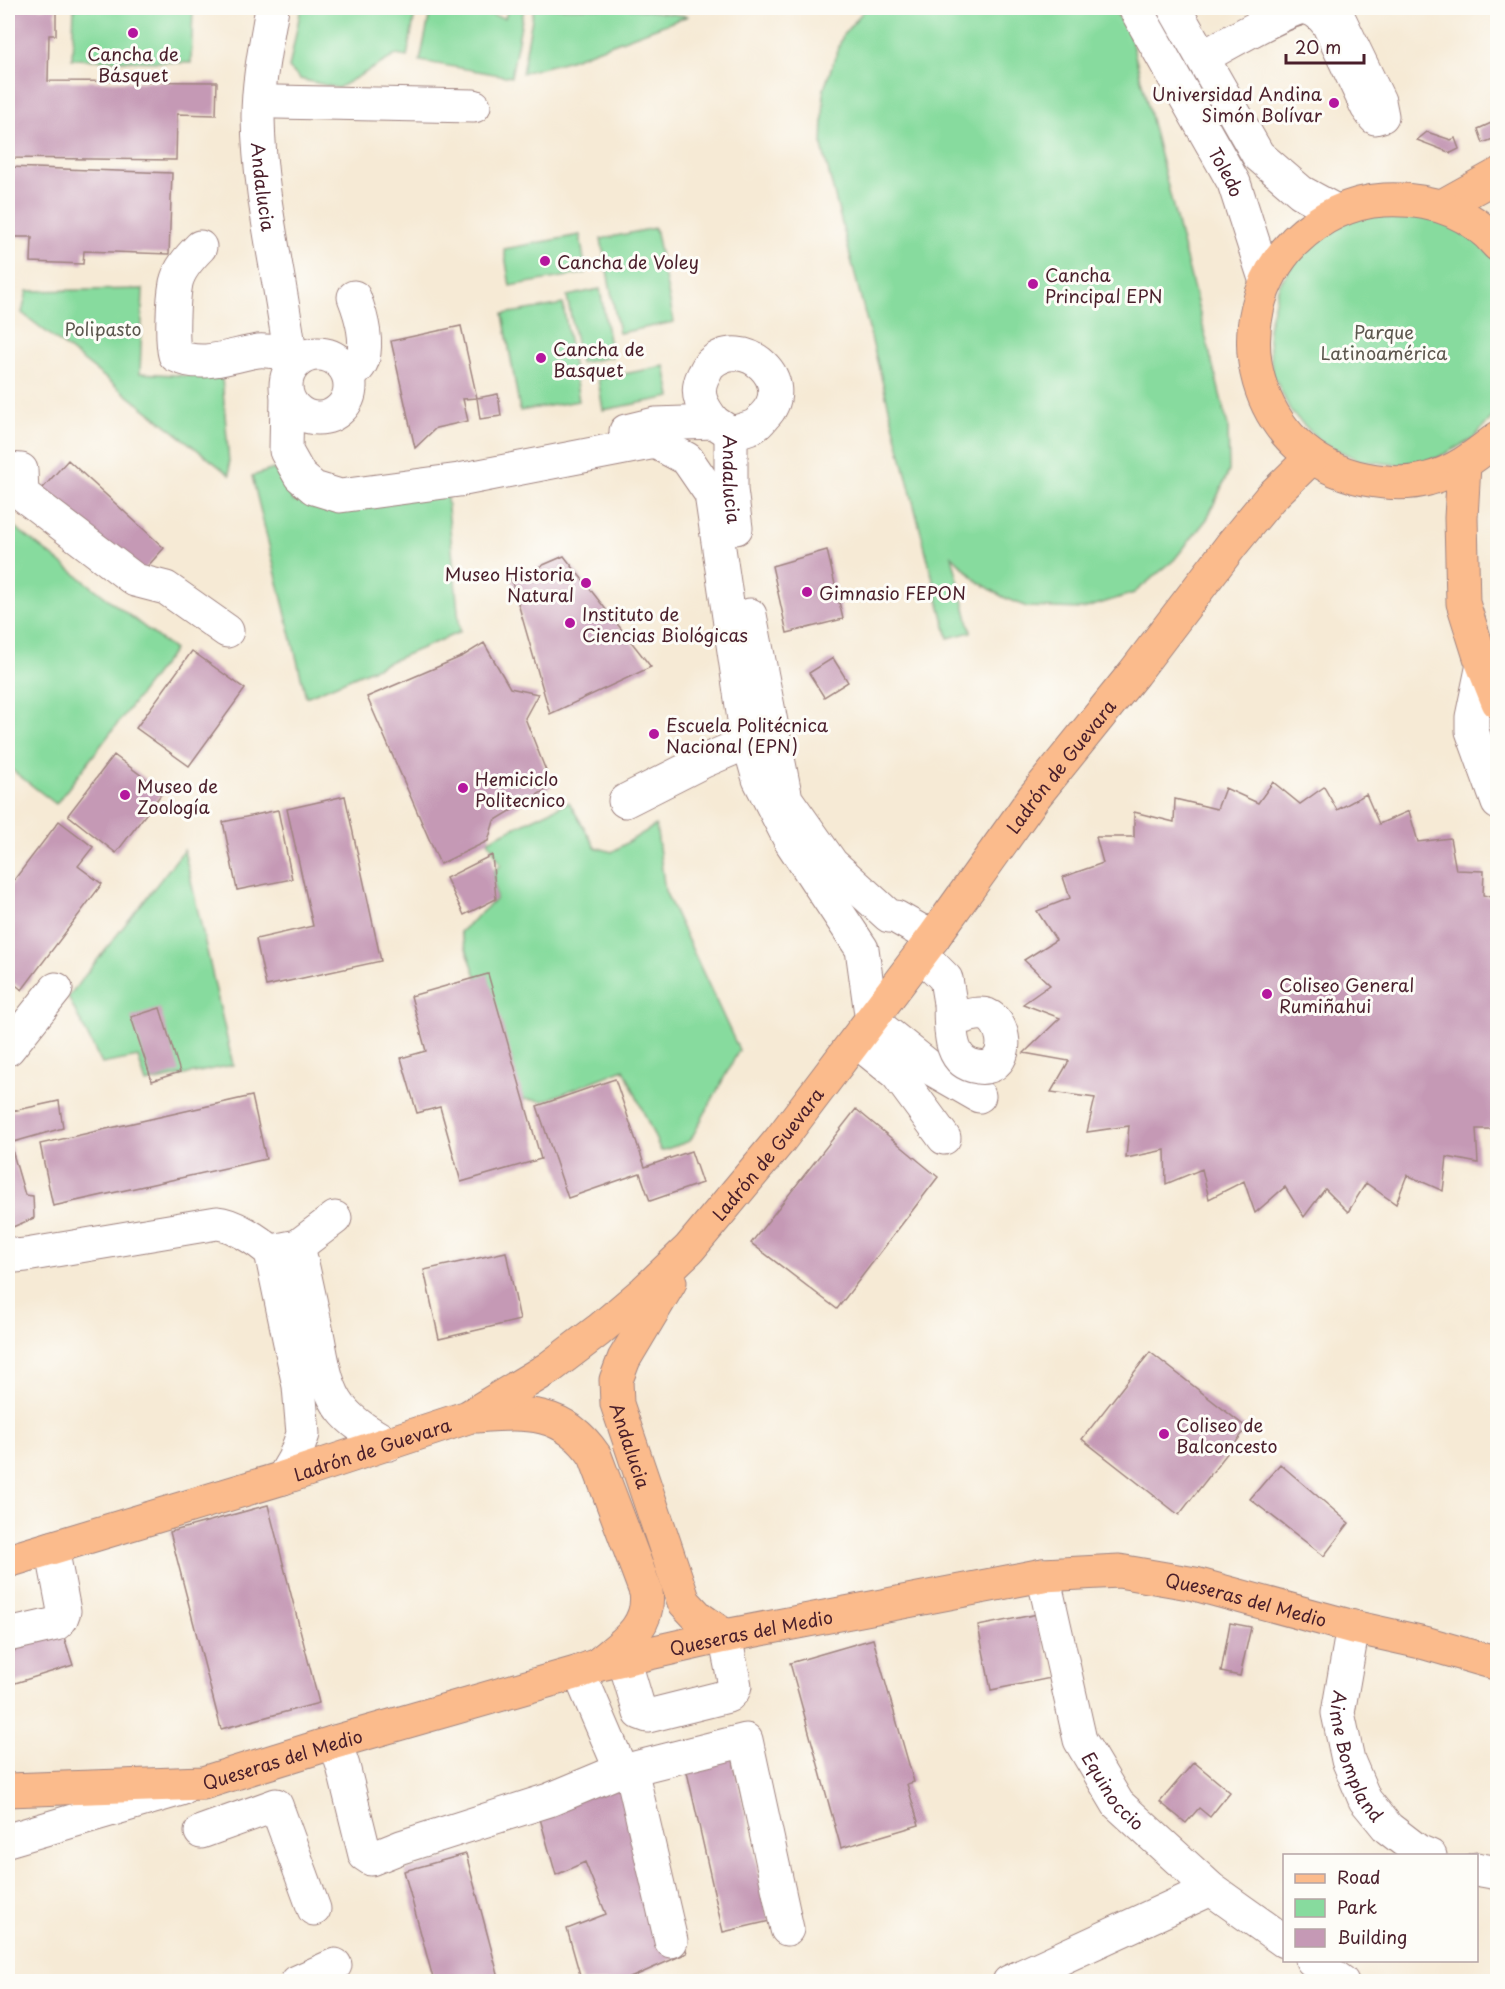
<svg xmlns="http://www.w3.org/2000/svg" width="1505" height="1989" font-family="'Playpen Sans',sans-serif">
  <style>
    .green { fill: #87db9e; stroke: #687d64; stroke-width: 1.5 }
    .building { fill: #c599b5 }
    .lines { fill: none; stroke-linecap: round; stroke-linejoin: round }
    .minor-casing { stroke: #a08480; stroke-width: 35 }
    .major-casing { stroke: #a08480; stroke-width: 35 }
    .minor { stroke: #fff; stroke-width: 33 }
    .major { stroke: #fbbb8c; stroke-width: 33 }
    .minor-bridge-casing { stroke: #a08480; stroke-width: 35; stroke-linecap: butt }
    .minor-bridge { stroke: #fff; stroke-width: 33 }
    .poi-dot { fill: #b5179e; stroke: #fdfcf7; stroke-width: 2 }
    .labels { text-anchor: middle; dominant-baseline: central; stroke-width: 6; stroke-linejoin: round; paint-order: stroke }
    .poi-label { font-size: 18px; fill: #4a1f2b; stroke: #fdfcf7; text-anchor: start }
    .street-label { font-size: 18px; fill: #4a1f2b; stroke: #fdfcf7 }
    .park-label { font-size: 18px; fill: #5c574e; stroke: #fdfcf7 }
  </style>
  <rect width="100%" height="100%" fill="#fdfcf7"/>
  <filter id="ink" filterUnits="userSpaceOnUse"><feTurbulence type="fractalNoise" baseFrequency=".0167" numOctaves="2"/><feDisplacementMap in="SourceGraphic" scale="12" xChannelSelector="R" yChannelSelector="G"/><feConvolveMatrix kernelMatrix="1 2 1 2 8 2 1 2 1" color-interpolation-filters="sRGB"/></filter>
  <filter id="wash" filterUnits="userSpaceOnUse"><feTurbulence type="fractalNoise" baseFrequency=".008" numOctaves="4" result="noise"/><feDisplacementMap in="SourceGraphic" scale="24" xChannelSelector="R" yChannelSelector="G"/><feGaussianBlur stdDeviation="1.35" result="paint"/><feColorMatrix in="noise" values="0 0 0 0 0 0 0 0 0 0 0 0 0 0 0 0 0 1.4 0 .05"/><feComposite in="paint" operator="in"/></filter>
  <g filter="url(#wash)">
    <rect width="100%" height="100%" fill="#f6ead5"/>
    <path class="green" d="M74,8H193L191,63L72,59Z
      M301,8H416L407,57L396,55L338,88L300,79L289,68Z
      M431,8H456L505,18L508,8L524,9L511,77L420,61Z
      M534,8H627L688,16L567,61L522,73Z
      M866,8H1111L1128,27L1228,426L1229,471L1207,519L1174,560L1134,593L1083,609L1027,607L1003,597L977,581L952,556L971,632L948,638L822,146L824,89L843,35Z
      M1383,210L1427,213L1467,231L1497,261V412L1473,439L1437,458L1398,465L1359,460L1322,443L1291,412L1272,372L1268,328L1279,285L1304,248L1340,222Z
      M655,228L674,322L619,333L601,239Z
      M580,235L586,273L510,286L504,249Z
      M143,289L140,373L222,378L230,475L22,313L27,291Z
      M600,289L612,357L580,363L567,296Z
      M563,304L579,401L520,411L503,314Z
      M665,366L671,397L603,410L598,379Z
      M274,469L294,502L445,478L460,632L306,697L252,476Z
      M8,522L174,650L56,804L8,767Z
      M569,802L595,847L612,852L656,825L665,891L739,1050L690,1141L661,1151L624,1069L544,1101L521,1099L460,932L496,899L494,871L501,865L488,840Z
      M184,850L233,1065L146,1083L138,1057L102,1064L68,997Z"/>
    <g id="blocks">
      <path class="building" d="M8,8H56V35H49L48,81L217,82L216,115L177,114L176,160L8,158Z
        M1498,120V137L1483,143L1478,129Z
        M1427,132L1451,140L1455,138L1459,149L1451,153L1417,140Z
        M8,167L172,173L169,254L84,251L83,264L31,262L32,237H8Z
        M461,326L477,398L463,399L468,421L436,428L415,448L391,341Z
        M498,394L501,416L480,419L477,398Z
        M68,460L164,548L138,577L42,489Z
        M827,550L843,619L787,633L772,566Z
        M564,556L651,667L550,714L511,579Z
        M484,643L510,688L538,694L525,718L552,786L494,821L488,841L440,864L367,697L463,656Z
        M192,651L245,689L189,766L136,728Z
        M833,658L848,682L824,697L809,673Z
        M114,755L163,792L116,853L68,815Z
        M1273,782L1300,804L1324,787L1337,810L1366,794L1379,824L1409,811L1418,842L1450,838L1456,870L1484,871L1483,895L1498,899V1129H1476L1478,1163L1447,1157L1443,1191L1407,1175L1396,1204L1366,1183L1348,1212L1325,1189L1304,1217L1285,1187L1255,1213L1244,1181L1209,1199L1202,1169L1166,1184L1165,1150L1126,1158L1129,1126L1087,1132L1095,1098L1051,1092L1069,1061L1024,1053L1060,1018L1023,1004L1050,985L1024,960L1056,940L1037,911L1070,898L1063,877L1103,863L1096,837H1134V812L1174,822L1175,799L1217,809L1225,788L1258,803Z
        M345,796L381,961L266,986L256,939L313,926L287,809Z
        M278,810L292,879L237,890L223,822Z
        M59,821L93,847L78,866L102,884L22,990L8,979V888Z
        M492,855L496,899L464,915L446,878Z
        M488,974L541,1159L461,1182L440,1107L417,1113L401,1058L426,1051L411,996Z
        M160,1008L180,1072L152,1081L131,1017Z
        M615,1079L645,1167L691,1151L702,1183L650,1201L640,1173L568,1198L537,1106Z
        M252,1096L266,1159L53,1206L40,1144Z
        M59,1101L63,1128L10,1143L25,1195L33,1196L34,1218L8,1229V1112Z
        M856,1109L938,1177L837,1309L751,1243Z
        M506,1252L520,1320L439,1339L424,1270Z
        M1150,1352L1247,1428L1179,1515L1082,1439Z
        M1280,1464L1349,1523L1324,1556L1250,1499Z
        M268,1505L319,1703L221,1729L170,1532Z
        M1038,1614L1051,1678L991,1690L978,1626Z
        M1230,1623L1251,1627L1240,1676L1221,1672Z
        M61,1628L73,1665L9,1685L8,1644Z
        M873,1639L914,1782L907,1784L919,1825L841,1848L790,1663Z
        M731,1752L770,1921L723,1932L685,1763Z
        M1194,1762L1230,1792L1210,1817L1199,1808L1186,1823L1160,1802Z
        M620,1779L668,1889L687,1953L621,1982H582L567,1929L606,1914L585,1862L556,1875L537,1808Z
        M466,1854L500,1982H434L404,1871Z"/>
    </g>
  </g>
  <g filter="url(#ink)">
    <use href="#blocks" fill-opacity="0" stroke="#a08480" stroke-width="1.5"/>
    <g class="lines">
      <defs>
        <g id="minor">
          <path id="s1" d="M272,8C266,44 258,80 258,117C259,197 280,275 290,354L294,364"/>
          <path id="s2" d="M1135,8L1234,183L1266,282"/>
          <path d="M1174,8L1258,155L1301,192L1336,211"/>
          <path d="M1203,57C1220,48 1292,6 1306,8C1316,9 1322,16 1328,24L1367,107L1375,118L1382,116L1379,101L1334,8"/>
          <path d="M276,102L474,106"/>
          <path d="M200,247C190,257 179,269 176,283C173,299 171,340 175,355C202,369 231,355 258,351C268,350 280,353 290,354"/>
          <circle cx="318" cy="386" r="32"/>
          <path d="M349,376C355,371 361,366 363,358C368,338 361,315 354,297"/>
          <path d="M287,396L286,451L300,476L314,488L340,496L459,480L655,442L687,459L711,494L746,733L759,779L791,842L862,949L872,1021L932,1069L979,1096"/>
          <path d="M714,422C703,408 694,394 703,376C705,373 707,367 710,364C744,332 798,382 764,416C761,420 758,424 754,426C747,429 739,431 731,433"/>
          <path d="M626,431L655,424L714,422L731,433"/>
          <path id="s3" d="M731,433V490L736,528"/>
          <path d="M8,469L21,470L22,494L135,580L166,588L227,631"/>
          <path d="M750,615L786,799L832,864L889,916L896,917L933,938"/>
          <path d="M1483,664L1472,717V731L1498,803"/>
          <path d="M625,801L704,761L767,734"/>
          <path d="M921,954L946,979L950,1003"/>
          <path d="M856,1041L897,1074L944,1138"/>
          <path d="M8,1049L56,989"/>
          <path d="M298,1246C305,1275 311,1304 317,1333C322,1357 325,1388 341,1408C353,1424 372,1434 389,1444"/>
          <path d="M278,1250L298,1246L335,1218"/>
          <path d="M8,1253L15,1256L26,1255L217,1223C233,1224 259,1241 271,1252L299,1386L303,1434L294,1459L283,1478"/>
          <path id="s4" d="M1043,1575L1080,1740L1118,1804L1211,1889L1284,1941"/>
          <path id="s5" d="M1353,1627L1338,1713L1348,1760L1365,1800L1388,1828L1418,1851L1430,1856"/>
          <path d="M8,1635L56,1624L61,1619L64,1611L52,1548"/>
          <path d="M624,1659L640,1713L648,1716L728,1696L733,1691L735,1686L725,1636"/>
          <path d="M579,1672L621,1770"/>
          <path d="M335,1742L343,1766L365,1855L371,1859L401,1847L549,1800L621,1770L631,1769L746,1740L787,1929"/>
          <path d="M631,1769L671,1941"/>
          <path d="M201,1832L276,1805L314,1909"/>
          <path d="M8,1840L181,1789"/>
          <path d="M1476,1869L1498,1873"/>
          <path d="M1312,1960L1342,1982"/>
          <path d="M297,1982L335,1965"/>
          <path d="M1009,1982L1211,1889"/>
        </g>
        <g id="major">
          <path d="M1442,206L1498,175"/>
          <path d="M1498,245C1469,210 1427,198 1384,200C1350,202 1319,218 1295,241C1217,320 1254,457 1365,479C1385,483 1408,485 1428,479C1457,471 1475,456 1498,438"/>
          <path d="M1464,465L1461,518L1463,603L1480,657L1498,702"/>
          <path id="s6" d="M670,1282L624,1359L616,1380L617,1404L684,1602L699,1618L725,1636"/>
          <path d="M477,1416C527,1412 564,1410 595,1456L646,1592C651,1626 624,1643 601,1662"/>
          <path id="s7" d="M8,1561L283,1478L468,1417L549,1368L599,1330L645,1291L689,1249L780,1140L933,938L1034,797L1134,673L1233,543L1270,498L1312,457"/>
          <path id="s8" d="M8,1790L203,1783L335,1742L579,1672L597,1665L725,1636L1043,1575L1119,1571L1195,1584L1353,1627L1425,1643L1498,1664"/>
        </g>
      </defs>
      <use href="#minor" class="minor-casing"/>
      <use href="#major" class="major-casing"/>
      <use href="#minor" class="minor"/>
      <use href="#major" class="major"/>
      <defs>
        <path id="minor-bridge" d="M950,1003C951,1028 947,1063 978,1067C983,1068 991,1067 995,1063C1009,1051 1003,1022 987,1015C979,1012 967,1016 960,1018"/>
      </defs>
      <use href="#minor-bridge" class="minor-bridge-casing"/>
      <use href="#minor-bridge" class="minor-bridge"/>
    </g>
  </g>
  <g class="poi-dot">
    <circle cx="133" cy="33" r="6"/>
    <circle cx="1334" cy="103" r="6"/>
    <circle cx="545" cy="261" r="6"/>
    <circle cx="1033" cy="284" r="6"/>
    <circle cx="541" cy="358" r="6"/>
    <circle cx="586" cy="583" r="6"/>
    <circle cx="807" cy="592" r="6"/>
    <circle cx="570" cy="623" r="6"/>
    <circle cx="654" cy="734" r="6"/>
    <circle cx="463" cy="788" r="6"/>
    <circle cx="125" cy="795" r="6"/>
    <circle cx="1267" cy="994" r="6"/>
    <circle cx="1164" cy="1434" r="6"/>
  </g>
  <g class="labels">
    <g class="poi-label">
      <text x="133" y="53" text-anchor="middle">Cancha de<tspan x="133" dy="21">Básquet</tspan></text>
      <text x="1322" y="93" text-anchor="end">Universidad Andina<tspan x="1322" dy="21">Simón Bolívar</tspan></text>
      <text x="557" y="261">Cancha de Voley</text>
      <text x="1045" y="274">Cancha<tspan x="1045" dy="21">Principal EPN</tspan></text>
      <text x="553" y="348">Cancha de<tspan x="553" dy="21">Basquet</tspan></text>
      <text x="574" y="573" text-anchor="end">Museo Historia<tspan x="574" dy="21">Natural</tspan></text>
      <text x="819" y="592">Gimnasio FEPON</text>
      <text x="582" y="613">Instituto de<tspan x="582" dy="21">Ciencias Biológicas</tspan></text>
      <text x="666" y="724">Escuela Politécnica<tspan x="666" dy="21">Nacional (EPN)</tspan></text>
      <text x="475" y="778">Hemiciclo<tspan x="475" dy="21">Politecnico</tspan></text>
      <text x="137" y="785">Museo de<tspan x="137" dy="21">Zoología</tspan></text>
      <text x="1279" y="984">Coliseo General<tspan x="1279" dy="21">Rumiñahui</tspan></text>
      <text x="1176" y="1424">Coliseo de<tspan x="1176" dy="21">Balconcesto</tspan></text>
    </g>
    <g class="street-label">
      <text stroke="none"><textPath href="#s2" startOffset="188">Toledo</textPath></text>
      <text stroke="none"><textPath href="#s1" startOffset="180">Andalucia</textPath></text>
      <text stroke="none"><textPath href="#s3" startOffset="46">Andalucia</textPath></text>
      <text stroke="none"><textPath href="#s7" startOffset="1370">Ladrón de Guevara</textPath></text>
      <text stroke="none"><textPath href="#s7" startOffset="884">Ladrón de Guevara</textPath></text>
      <text stroke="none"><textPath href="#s6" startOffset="180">Andalucia</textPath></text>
      <text stroke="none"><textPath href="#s7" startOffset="381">Ladrón de Guevara</textPath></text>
      <text stroke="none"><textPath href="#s8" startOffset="1268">Queseras del Medio</textPath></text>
      <text stroke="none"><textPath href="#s8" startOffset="764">Queseras del Medio</textPath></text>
      <text stroke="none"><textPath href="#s5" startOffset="134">Aime Bompland</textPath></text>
      <text stroke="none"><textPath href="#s8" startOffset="278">Queseras del Medio</textPath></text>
      <text stroke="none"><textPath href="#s4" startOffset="230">Equinoccio</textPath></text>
    </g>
    <g class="park-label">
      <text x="103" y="328">Polipasto</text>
      <text x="1384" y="331">Parque<tspan x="1384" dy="21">Latinoamérica</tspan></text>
    </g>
  </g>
  <rect width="1505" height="1989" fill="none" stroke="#fdfcf7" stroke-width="30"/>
  <rect x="1283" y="1854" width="195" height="108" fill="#fdfcf7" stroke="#b5a4a5" stroke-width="1.5"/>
  <rect x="1295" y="1874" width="30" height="9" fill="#fbbb8c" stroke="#b5a4a5" stroke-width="1.5"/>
  <text x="1337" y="1884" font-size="18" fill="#4a1f2b">Road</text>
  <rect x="1295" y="1899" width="30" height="18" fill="#87db9e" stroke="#b5a4a5" stroke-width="1.5"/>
  <text x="1337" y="1914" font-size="18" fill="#4a1f2b">Park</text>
  <rect x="1295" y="1929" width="30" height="18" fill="#c599b5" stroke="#b5a4a5" stroke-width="1.5"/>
  <text x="1337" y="1944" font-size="18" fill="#4a1f2b">Building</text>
  <path d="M1286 54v9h78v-9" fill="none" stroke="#4a1f2b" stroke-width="3"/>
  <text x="1295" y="54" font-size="18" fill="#4a1f2b" stroke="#fdfcf7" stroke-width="4.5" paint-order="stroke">20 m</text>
</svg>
